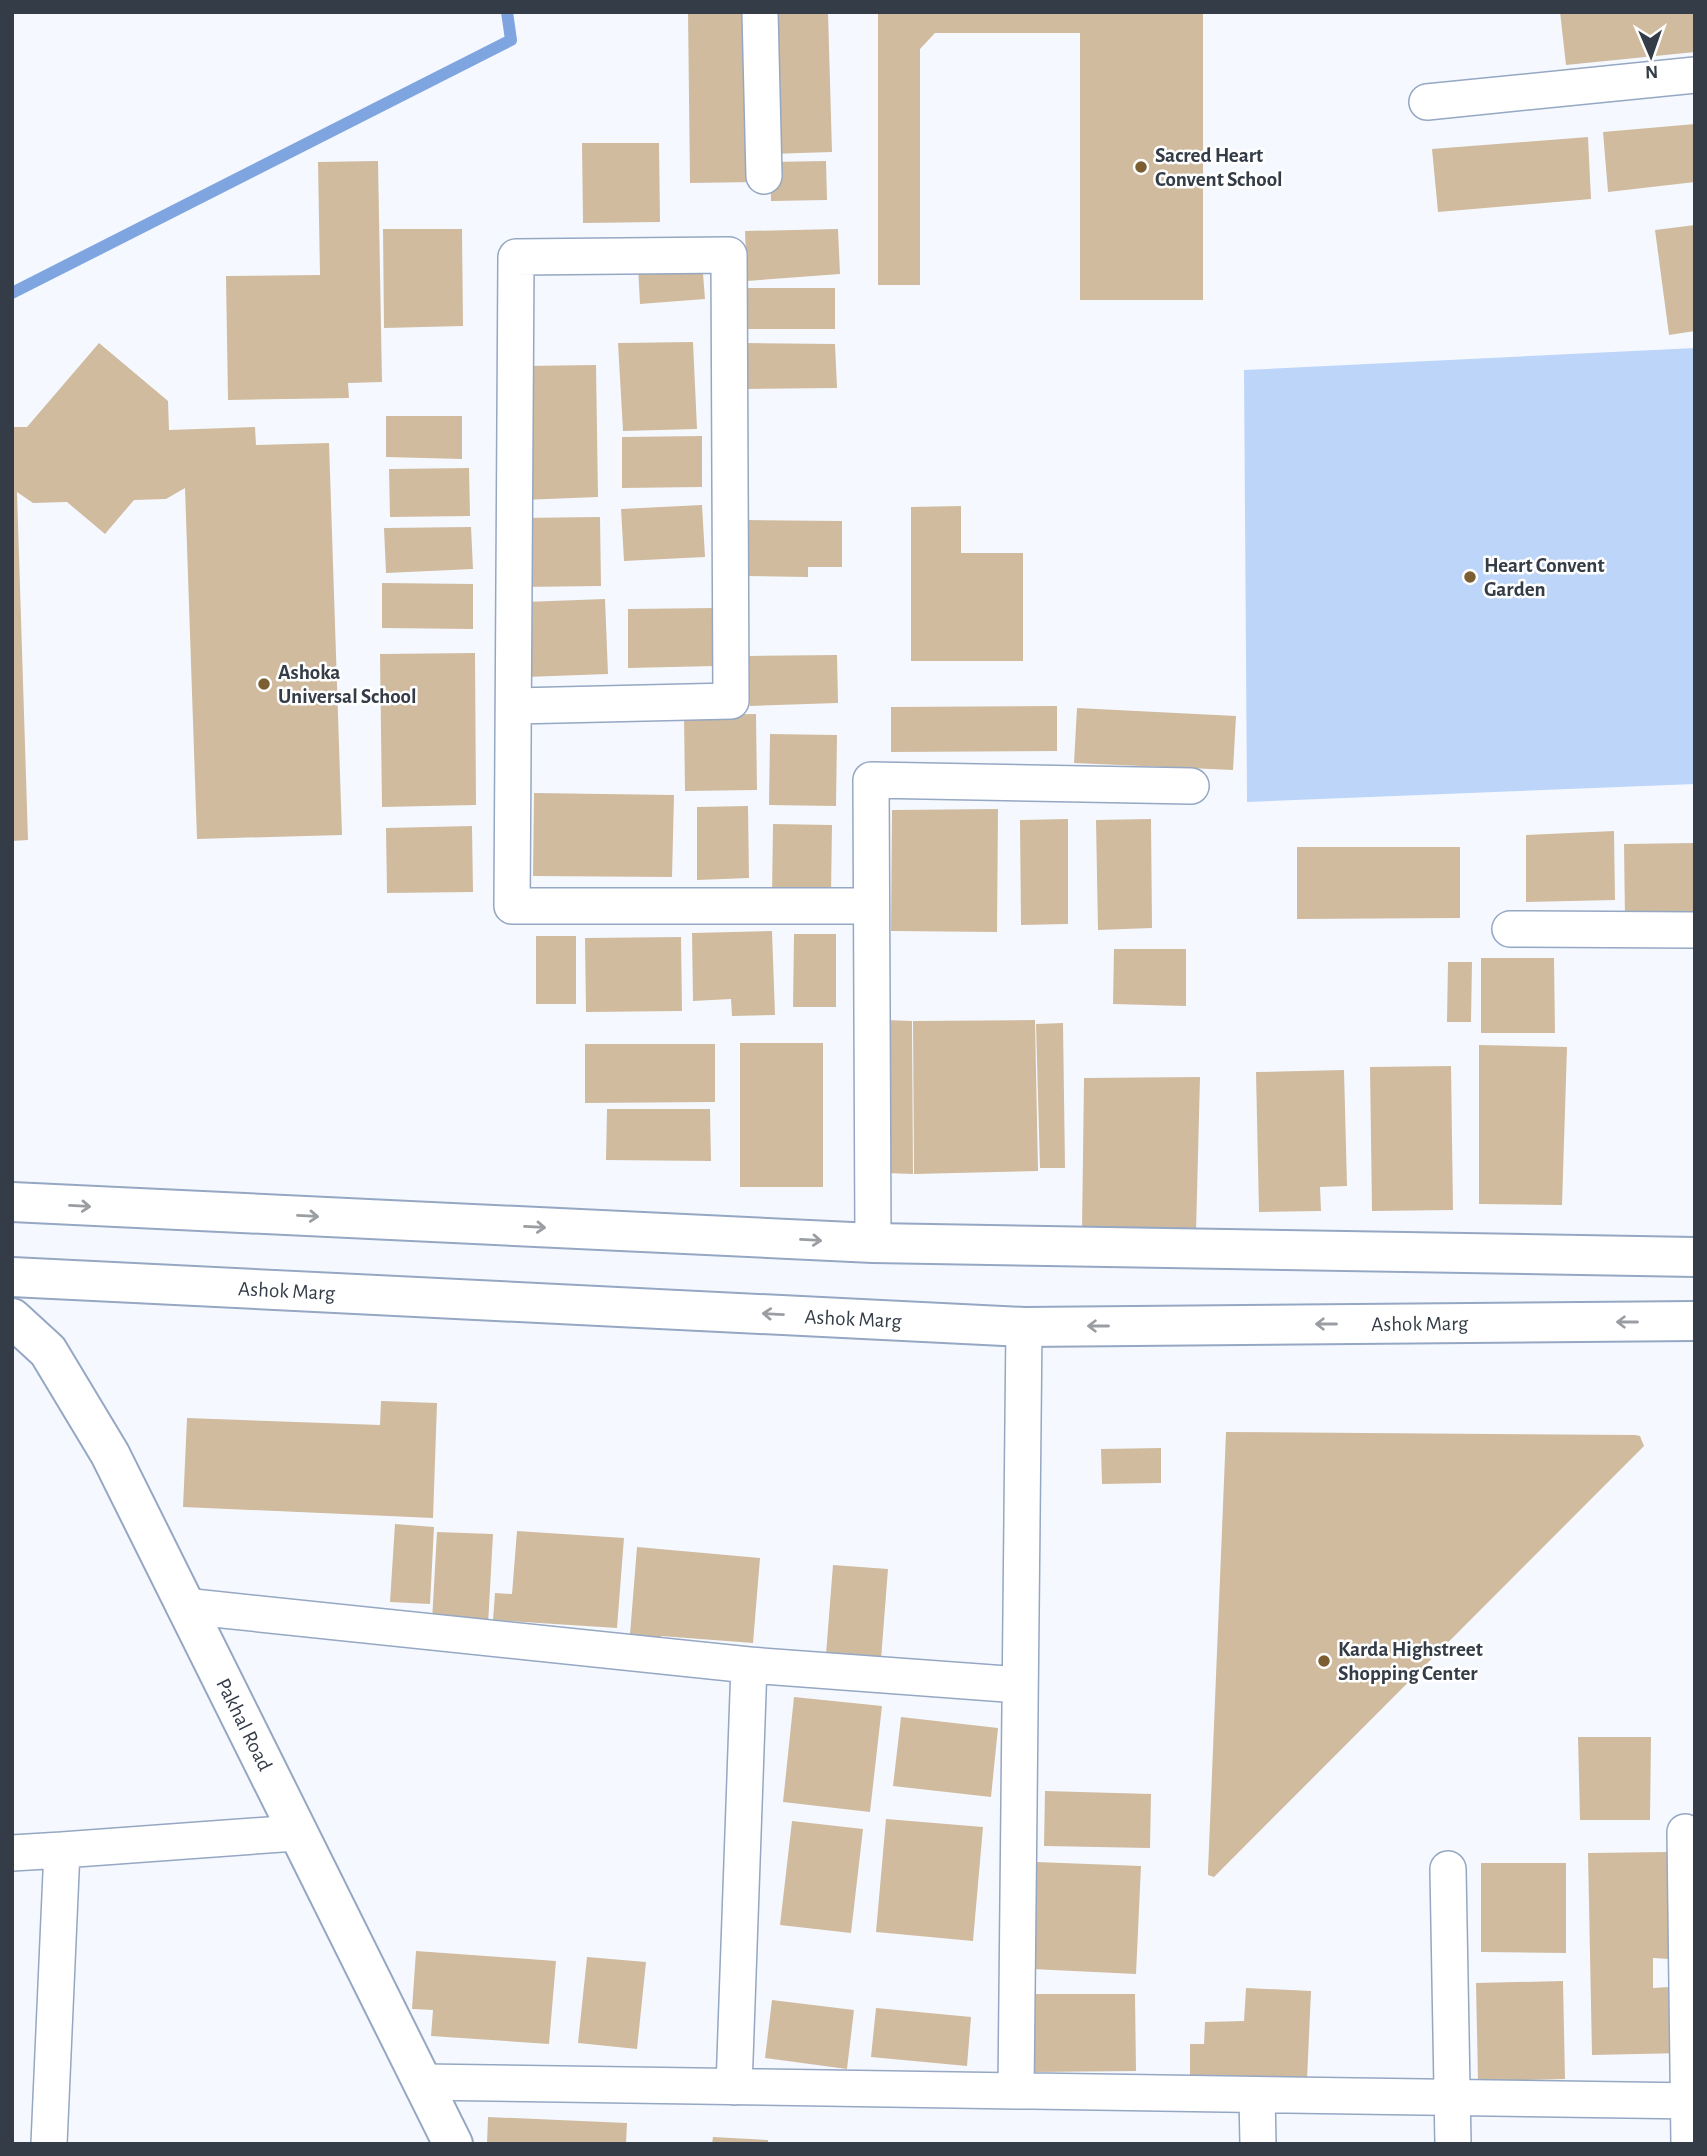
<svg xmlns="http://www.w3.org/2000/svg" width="1707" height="2156" font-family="'Alegreya Sans',sans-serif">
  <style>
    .green { fill: #bdd5f9 }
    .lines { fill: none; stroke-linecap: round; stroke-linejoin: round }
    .stream { stroke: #7fa5e1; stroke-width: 12 }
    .building { fill: #d0bb9f }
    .minor-casing { stroke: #95a7c2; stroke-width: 38 }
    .tertiary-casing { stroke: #95a7c2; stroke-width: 42 }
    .minor { stroke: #fff; stroke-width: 35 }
    .tertiary { stroke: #fff; stroke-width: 38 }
    .oneway { stroke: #9a9ea3 }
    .poi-dot { fill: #7c5e32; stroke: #fff; stroke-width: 2.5 }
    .labels { text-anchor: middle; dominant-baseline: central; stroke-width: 5; stroke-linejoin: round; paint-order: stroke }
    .poi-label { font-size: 21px; font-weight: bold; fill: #343c47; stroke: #fff; text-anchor: start }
    .street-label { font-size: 21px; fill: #343c47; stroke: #fff }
  </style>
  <rect width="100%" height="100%" fill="#f5f9ff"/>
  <path class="green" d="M1695,348V784L1247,802L1244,370Z"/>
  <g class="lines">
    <path class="stream" d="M12,293L511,40L507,12"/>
  </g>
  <path class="building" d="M688,12H753L756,182L690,183Z
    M766,12H828L832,152L770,154Z
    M878,12H1203V300H1080V33H935L920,49V285H878Z
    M1560,12H1695V52L1566,65Z
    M1695,124V182L1608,192L1603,132Z
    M1588,137L1591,199L1438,212L1432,149Z
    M582,143H659L660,222L583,223Z
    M378,161L382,382L348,383L349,398L228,400L226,276L320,275L318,162Z
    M826,161L827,200L771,201L770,162Z
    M1695,225V331L1669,335L1655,230Z
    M383,229H462L463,326L384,328Z
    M838,229L840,274L747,281L745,231Z
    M702,261L705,299L640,304L638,266Z
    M744,288H835V329H745Z
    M693,342L697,429L623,431L618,343Z
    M99,343L168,401L169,430L255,427L256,445L329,443L342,835L197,839L185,488L166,499L134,500L105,534L67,502L33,503L17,492L28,840L12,841V427H27Z
    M743,343L835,344L837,388L743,389Z
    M596,365L598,497L522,500L523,366Z
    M386,416H462V459L386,457Z
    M702,436V487L622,488V437Z
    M469,468L470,516L390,517L389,469Z
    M702,505L705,557L624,561L621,509Z
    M961,506V553H1023V661H911V507Z
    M600,517L601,586L519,587L518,518Z
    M746,520L842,521V567H808V577L745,576Z
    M471,527L473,569L386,573L384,528Z
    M382,583L473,584V629L382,628Z
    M605,599L608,674L526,677L524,602Z
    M716,608V666L628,668V609Z
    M475,653L476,805L382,807L380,654Z
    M837,655L838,703L750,706L749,656Z
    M1057,706V751L891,752V707Z
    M1077,708L1236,716L1233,770L1074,763Z
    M756,714L757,790L685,791L684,715Z
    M770,734L837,735L836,806L769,805Z
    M534,793L674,795L672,877L533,876Z
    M748,806L749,878L697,880V807Z
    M998,809L997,932L891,931L892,810Z
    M1068,819V924L1021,925L1020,820Z
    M1151,819L1152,928L1098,930L1096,820Z
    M773,824L832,825L831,895L772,896Z
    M472,826L473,892L387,893L386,828Z
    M1614,831L1615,900L1526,902V835Z
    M1695,843V920L1625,921L1624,844Z
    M1297,847H1460V918L1297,919Z
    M772,931L775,1015L732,1016L731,999L693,1001L692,933Z
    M794,934H836V1007H793Z
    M536,936H576V1004H536Z
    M681,937L682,1011L586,1012L585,938Z
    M1114,949H1186V1006L1113,1004Z
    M1481,958H1554L1555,1033H1481Z
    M1448,962H1472L1471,1022H1447Z
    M885,1020L912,1021L913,1174L885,1173Z
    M1035,1020L1038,1171L914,1174L913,1021Z
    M1063,1023L1065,1168H1040L1036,1024Z
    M740,1043H823V1187H740Z
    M585,1044H715V1102L585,1103Z
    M1479,1045L1567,1047L1562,1205L1479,1204Z
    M1451,1066L1453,1210L1372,1211L1370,1067Z
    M1344,1070L1347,1186L1320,1187L1321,1211L1259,1212L1256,1072Z
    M1200,1077L1196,1233L1082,1230L1084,1078Z
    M607,1109H710L711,1161L606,1160Z
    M381,1401L437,1403L433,1518L183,1507L187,1418L380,1425Z
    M1226,1432L1635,1435L1640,1436L1644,1446L1214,1877L1208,1875V1871Z
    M1161,1448V1483L1102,1484L1101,1449Z
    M395,1524L434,1527L430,1604L390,1602Z
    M517,1531L624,1538L617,1628L493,1620L495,1593L512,1594Z
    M437,1532L493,1534L488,1625L432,1621Z
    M637,1547L760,1558L753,1643L661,1636L659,1649L629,1647Z
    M833,1565L888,1569L881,1659L826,1654Z
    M794,1697L882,1706L870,1812L783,1802Z
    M901,1717L998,1728L991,1797L893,1786Z
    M1578,1737H1651L1650,1820H1580Z
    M1045,1791L1151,1794L1150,1848L1044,1846Z
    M886,1819L983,1827L973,1941L876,1932Z
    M792,1821L863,1829L851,1933L780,1925Z
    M1668,1852L1670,1959L1653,1958V1988L1684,1986L1685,2053L1592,2055L1588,1853Z
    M1036,1862L1141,1866L1136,1974L1032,1969Z
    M1481,1863H1566V1953L1481,1952Z
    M416,1951L556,1961L549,2044L431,2036L433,2010L412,2009Z
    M587,1957L646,1962L637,2049L578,2043Z
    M1563,1981L1565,2079L1478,2081L1476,1983Z
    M1246,1988L1311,1991L1307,2080L1190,2077V2044H1204L1205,2022L1244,2021Z
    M1033,1994H1135L1136,2071L1034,2072Z
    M772,2000L854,2010L847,2069L765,2058Z
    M876,2008L971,2017L967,2066L871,2057Z
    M488,2117L627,2123L626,2144H487Z
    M713,2137L768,2140V2144H712Z"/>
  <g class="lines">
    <defs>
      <path id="minor" d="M760,12L764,176
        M1427,102L1695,75
        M515,706L731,701L729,255L516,257L512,906H870
        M1510,929L1695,930
        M873,1243L871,780L1191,786
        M184,1606L749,1665L734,2087
        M749,1665L1020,1685
        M1685,1832L1689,2144
        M12,1853L62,1850
        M1448,1869L1453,2144
        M422,2082L1695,2101
        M1016,2091L1024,1327
        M1257,2095L1258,2144
        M49,2144L62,1850L296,1833"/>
      <g id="tertiary">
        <path d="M12,1202L873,1243L1695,1257"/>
        <path id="s1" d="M12,1277L1024,1327L1695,1321"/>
        <path id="s2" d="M12,1318L48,1351L110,1454L453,2144"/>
      </g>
    </defs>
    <use href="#minor" class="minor-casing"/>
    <use href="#tertiary" class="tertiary-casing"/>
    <use href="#minor" class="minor"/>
    <use href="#tertiary" class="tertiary"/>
  </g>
  <defs><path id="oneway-shaft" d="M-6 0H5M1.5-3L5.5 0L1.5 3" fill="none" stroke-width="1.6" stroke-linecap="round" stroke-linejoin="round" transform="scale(1.75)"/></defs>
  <g class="oneway">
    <use href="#oneway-shaft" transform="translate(80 1206) rotate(3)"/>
    <use href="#oneway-shaft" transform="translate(308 1216) rotate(3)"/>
    <use href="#oneway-shaft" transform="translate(535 1227) rotate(3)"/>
    <use href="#oneway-shaft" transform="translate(811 1240) rotate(3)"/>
    <use href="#oneway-shaft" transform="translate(773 1314) rotate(-177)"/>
    <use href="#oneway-shaft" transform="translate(1627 1322) rotate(180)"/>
    <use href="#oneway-shaft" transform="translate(1326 1324) rotate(180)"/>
    <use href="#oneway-shaft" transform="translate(1098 1326) rotate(180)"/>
  </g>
  <g class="poi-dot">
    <circle cx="1141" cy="167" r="7"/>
    <circle cx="1470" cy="577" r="7"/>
    <circle cx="264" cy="684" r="7"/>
    <circle cx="1324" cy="1661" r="7"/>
  </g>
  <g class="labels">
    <g class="poi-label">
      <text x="1155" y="155">Sacred Heart<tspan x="1155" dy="24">Convent School</tspan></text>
      <text x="1484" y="565">Heart Convent<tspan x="1484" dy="24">Garden</tspan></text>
      <text x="278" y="672">Ashoka<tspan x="278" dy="24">Universal School</tspan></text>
      <text x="1338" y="1649">Karda Highstreet<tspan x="1338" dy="24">Shopping Center</tspan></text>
    </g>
    <g class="street-label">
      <text stroke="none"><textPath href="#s1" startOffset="275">Ashok Marg</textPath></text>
      <text stroke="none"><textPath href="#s1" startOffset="842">Ashok Marg</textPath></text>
      <text stroke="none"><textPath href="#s1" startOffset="1409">Ashok Marg</textPath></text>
      <text stroke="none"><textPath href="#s2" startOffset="471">Pakhal Road</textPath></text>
    </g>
  </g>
  <rect width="1707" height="2156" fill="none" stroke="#343c47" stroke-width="28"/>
  <g transform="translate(1651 56) rotate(178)" stroke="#ffffff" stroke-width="5" paint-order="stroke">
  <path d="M0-5L12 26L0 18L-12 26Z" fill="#343c47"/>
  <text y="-10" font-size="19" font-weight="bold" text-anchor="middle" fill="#343c47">N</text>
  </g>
</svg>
